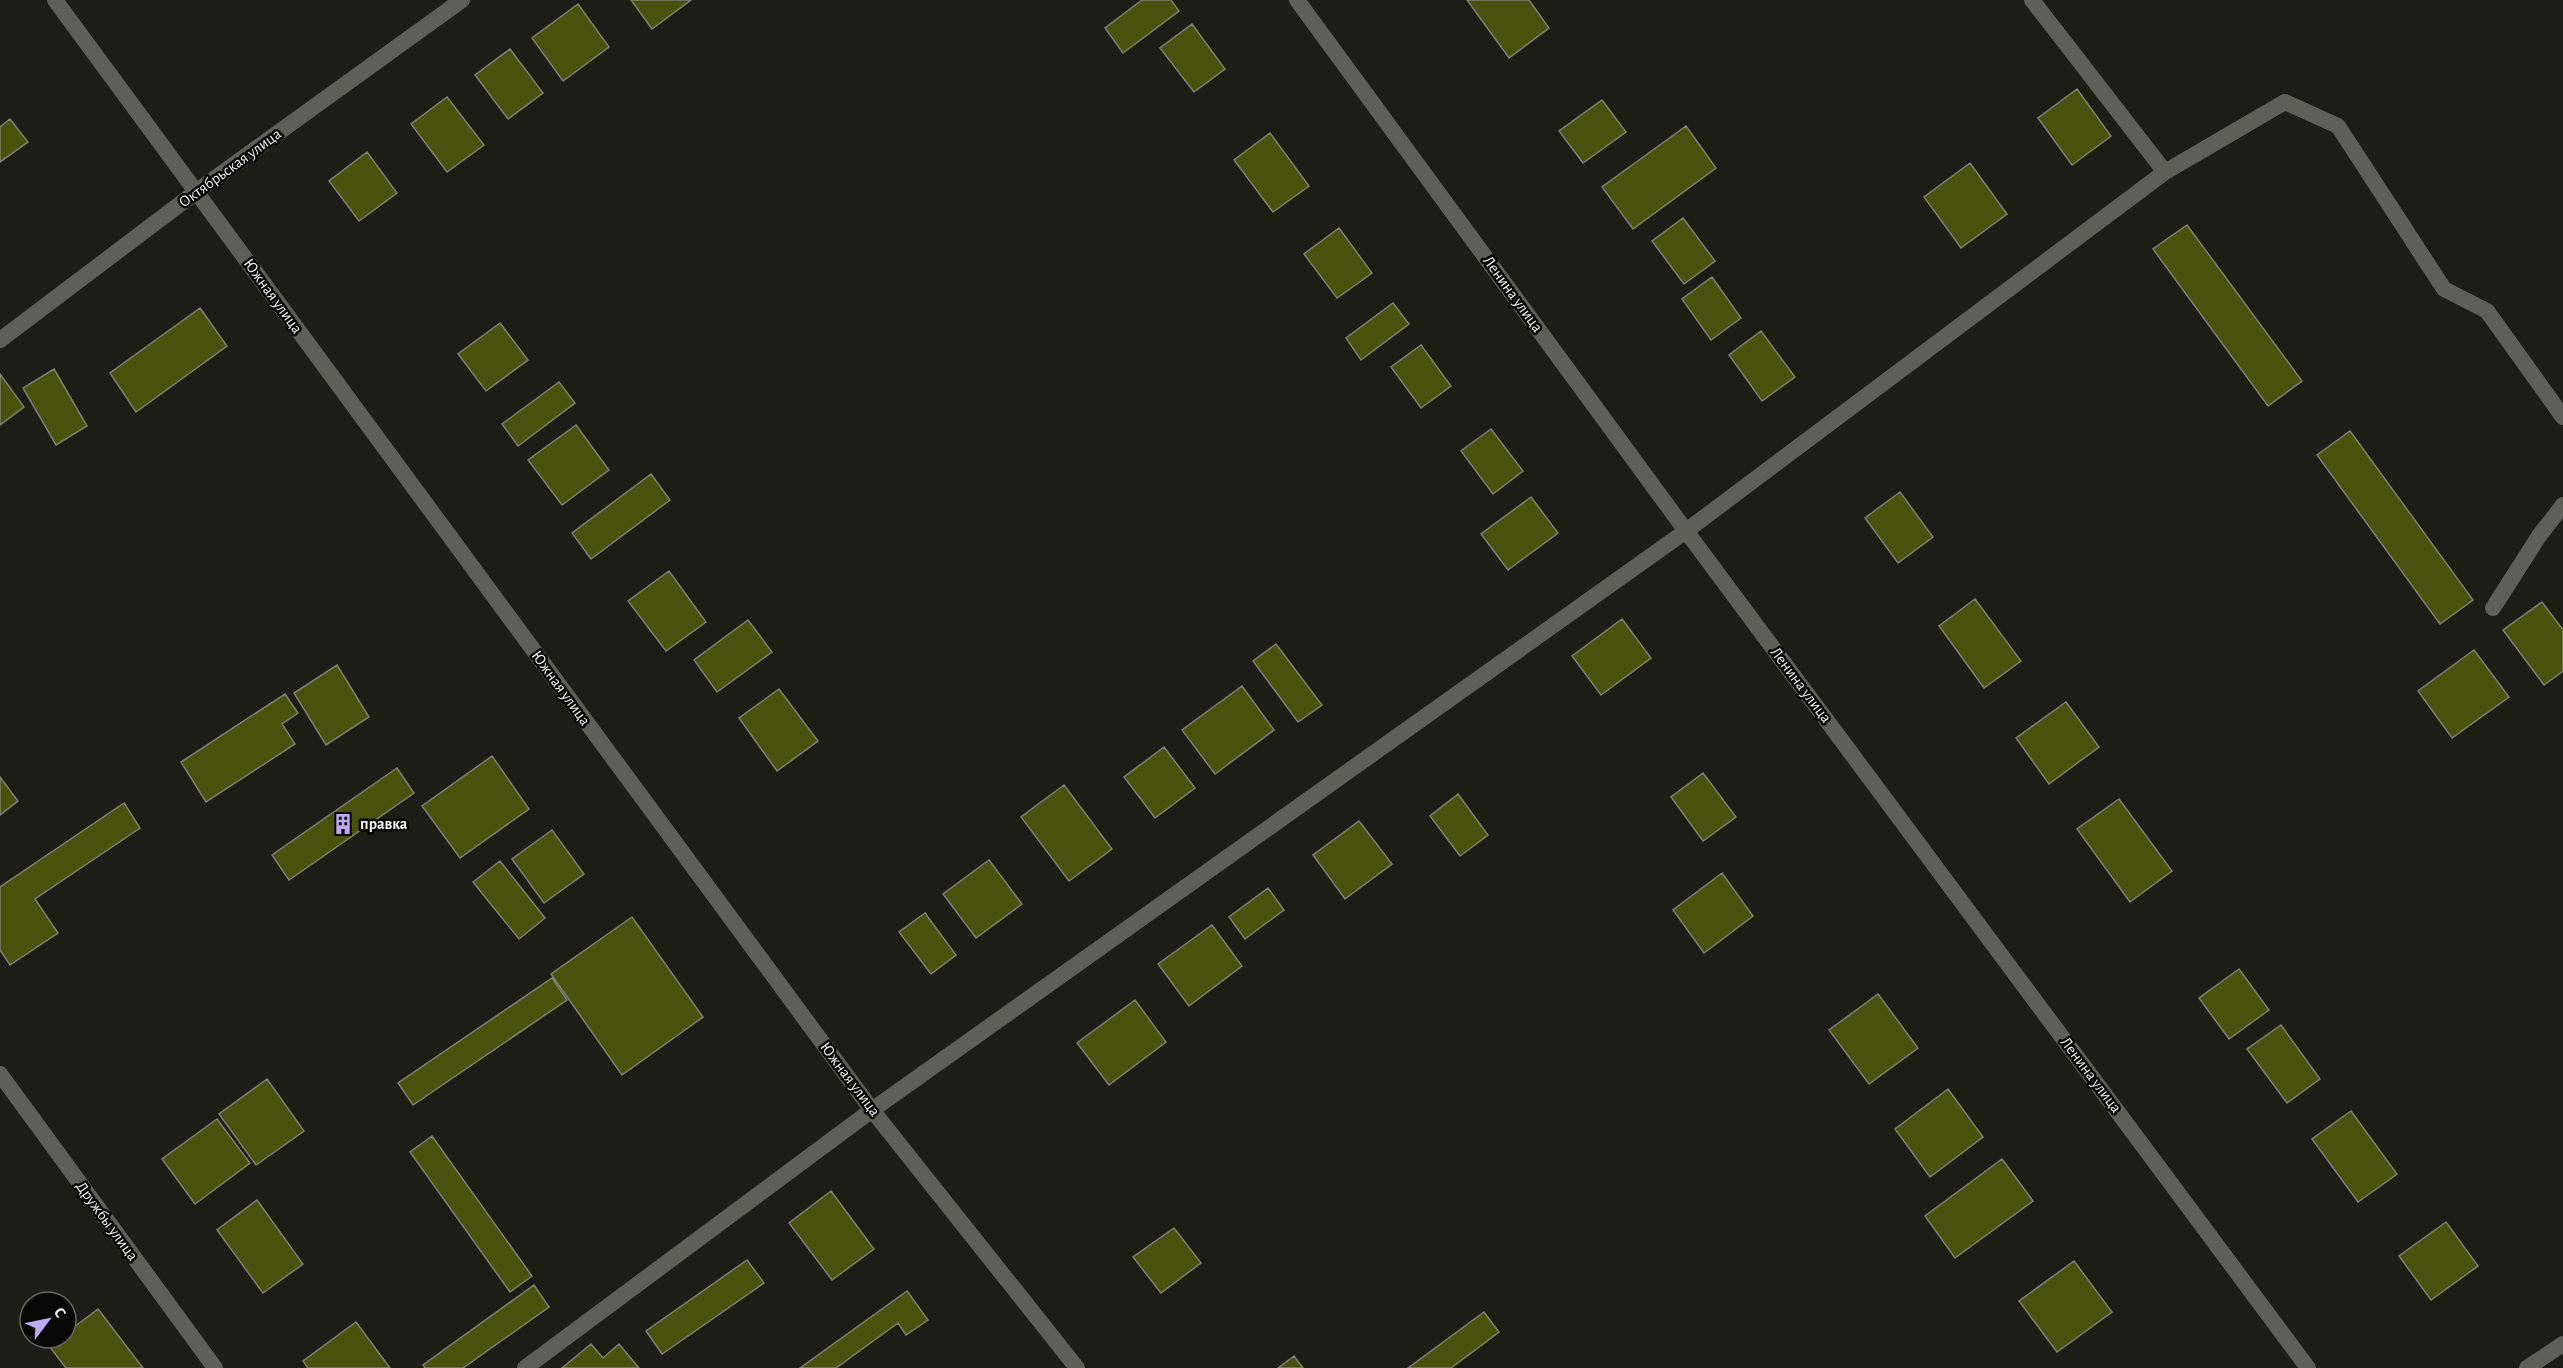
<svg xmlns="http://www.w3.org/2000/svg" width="2563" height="1368" font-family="'Alegreya Sans',sans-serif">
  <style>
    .building { fill: #49520d; stroke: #7d8075; stroke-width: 1.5 }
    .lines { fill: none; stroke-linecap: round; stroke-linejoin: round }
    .minor { stroke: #5e6055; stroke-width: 16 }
    .labels { text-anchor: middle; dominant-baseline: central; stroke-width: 5; stroke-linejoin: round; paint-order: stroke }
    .street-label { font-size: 16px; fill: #f1f2ec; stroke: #070704 }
    .poi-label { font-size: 16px; font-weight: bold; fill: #f1f2ec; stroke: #070704; text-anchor: start }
  </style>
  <rect width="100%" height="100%" fill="#1c1d15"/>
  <path class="building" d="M631,0H691L652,29Z
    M1142,0H1171L1179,11L1123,53L1105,28Z
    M1467,0H1529L1549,28L1509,58Z
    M578,4L609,47L563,81L532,38Z
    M1192,24L1225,69L1194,92L1160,48Z
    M510,49L543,93L508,119L475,75Z
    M2077,89L2111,136L2072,165L2038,118Z
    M447,97L484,145L447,172L411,124Z
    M1602,100L1626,132L1583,163L1559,131Z
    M10,119L28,142L0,162V127Z
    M1686,126L1716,168L1633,229L1602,187Z
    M1270,133L1309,186L1273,212L1234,160Z
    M367,152L397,193L359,221L329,181Z
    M1970,163L2007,214L1961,248L1924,197Z
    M1683,218L1715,261L1684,284L1652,241Z
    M2187,225L2302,381L2268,406L2153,249Z
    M1339,228L1372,273L1337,298L1304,254Z
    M1712,277L1741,318L1711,340L1682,299Z
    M1393,303L1409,324L1361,360L1346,338Z
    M200,308L227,346L136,412L110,373Z
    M500,323L528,360L486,391L458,354Z
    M1761,331L1795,377L1762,401L1729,355Z
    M1421,345L1451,386L1421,408L1391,367Z
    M54,369L87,426L56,445L23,388Z
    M0,374L24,407L0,425Z
    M559,382L575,403L518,446L502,424Z
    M576,425L609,470L562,505L528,460Z
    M1491,429L1523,471L1493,494L1461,451Z
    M2350,431L2473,600L2440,624L2317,455Z
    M651,474L670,500L591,559L572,533Z
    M1900,492L1933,537L1898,563L1865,518Z
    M1531,497L1558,533L1508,570L1481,534Z
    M669,571L706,622L666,651L628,601Z
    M1975,599L2021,661L1984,688L1939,626Z
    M2542,602L2563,630V671L2544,685L2503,630Z
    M1622,619L1651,658L1601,695L1572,656Z
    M748,620L772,652L717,692L694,660Z
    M1276,644L1322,705L1298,722L1253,661Z
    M2474,650L2509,697L2452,738L2418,691Z
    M337,665L369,717L326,745L294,693Z
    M1242,686L1274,730L1215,774L1182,730Z
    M779,689L818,741L777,771L739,718Z
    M285,694L298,713L282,724L295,744L206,802L181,762Z
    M2066,702L2099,747L2049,784L2016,738Z
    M1164,747L1195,788L1155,818L1124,777Z
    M492,756L529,809L460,858L422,806Z
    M397,768L414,793L289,880L272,855Z
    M1703,773L1736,817L1703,841L1671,797Z
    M0,777L18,801L0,815Z
    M1064,785L1112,849L1069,881L1021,817Z
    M1458,794L1488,835L1460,856L1430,816Z
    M2119,799L2172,871L2130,902L2077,829Z
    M124,803L140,828L35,899L58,933L10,965L0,950V887Z
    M1359,821L1392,864L1345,899L1313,855Z
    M552,830L584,874L544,903L512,859Z
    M989,860L1022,904L976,938L943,894Z
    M500,861L545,918L519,939L473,882Z
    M1722,873L1753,916L1704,953L1673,910Z
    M1268,888L1284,910L1245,939L1229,917Z
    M925,913L956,955L931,974L899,932Z
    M632,917L703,1017L622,1075L551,974Z
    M1212,925L1242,966L1189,1006L1158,964Z
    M2239,969L2269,1010L2229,1039L2199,998Z
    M552,978L567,1000L413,1105L398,1083Z
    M1878,994L1918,1048L1869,1084L1829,1030Z
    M1135,1000L1166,1042L1109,1085L1077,1043Z
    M2281,1025L2320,1079L2287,1103L2247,1049Z
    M267,1079L304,1131L256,1165L219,1114Z
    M1948,1089L1983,1137L1930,1177L1895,1129Z
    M2351,1111L2397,1174L2358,1202L2312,1139Z
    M217,1119L250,1163L195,1204L162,1159Z
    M432,1136L532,1276L510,1292L410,1152Z
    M2002,1159L2033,1201L1955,1258L1925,1216Z
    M831,1191L874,1249L832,1280L789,1223Z
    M257,1200L303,1264L263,1293L217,1230Z
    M2446,1222L2478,1266L2431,1300L2399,1256Z
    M1174,1228L1201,1263L1161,1293L1133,1257Z
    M747,1260L764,1283L662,1354L646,1331Z
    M2074,1261L2112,1312L2057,1352L2019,1301Z
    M534,1285L549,1307L463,1368H425L423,1365Z
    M907,1291L928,1320L906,1335L898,1323L836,1368H800Z
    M98,1309L143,1368H66L49,1346L60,1338H66V1333Z
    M1484,1312L1499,1332L1451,1368H1408Z
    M356,1322L390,1368H308L303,1361Z
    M591,1344L603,1358L619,1344L639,1368H562Z
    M1294,1356L1303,1368H1278Z"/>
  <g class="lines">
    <path class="minor" d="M55,0L872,1110L1077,1368
      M1297,0L1686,531L2308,1368
      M2032,0L2165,172
      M0,340L196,192L462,0
      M2493,608L2539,536L2563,505
      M0,1074L215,1368
      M525,1368L872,1110L1686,531L2165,172L2285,102L2338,126L2444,289L2487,311L2563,417
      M2527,1368L2563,1344"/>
  </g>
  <defs>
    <symbol id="building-bare" viewBox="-9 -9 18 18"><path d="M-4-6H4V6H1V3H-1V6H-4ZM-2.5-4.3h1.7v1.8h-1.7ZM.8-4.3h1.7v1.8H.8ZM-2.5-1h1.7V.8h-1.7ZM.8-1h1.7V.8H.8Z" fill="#bea9f5" stroke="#070704" stroke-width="2.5" paint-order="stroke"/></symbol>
  </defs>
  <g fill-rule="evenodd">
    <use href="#building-bare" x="328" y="809" width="30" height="30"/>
  </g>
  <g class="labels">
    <g class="street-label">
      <text transform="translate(230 168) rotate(-36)">Октябрьская улица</text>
      <text transform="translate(1513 294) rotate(54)">Ленина улица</text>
      <text transform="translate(273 296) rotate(54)">Южная улица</text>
      <text transform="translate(1801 685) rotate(53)">Ленина улица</text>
      <text transform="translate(561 688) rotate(54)">Южная улица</text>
      <text transform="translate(2091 1075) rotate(53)">Ленина улица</text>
      <text transform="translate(850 1079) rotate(53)">Южная улица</text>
      <text transform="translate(107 1221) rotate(54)">Дружбы улица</text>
    </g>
    <g class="poi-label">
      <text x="360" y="824">правка</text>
    </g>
  </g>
  <g transform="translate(48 1320) rotate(58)"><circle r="28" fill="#070704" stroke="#656561" stroke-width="1.5"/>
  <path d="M0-4.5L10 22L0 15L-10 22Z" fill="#bea9f5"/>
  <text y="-9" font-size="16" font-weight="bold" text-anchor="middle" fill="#f1f2ec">С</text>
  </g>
</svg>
